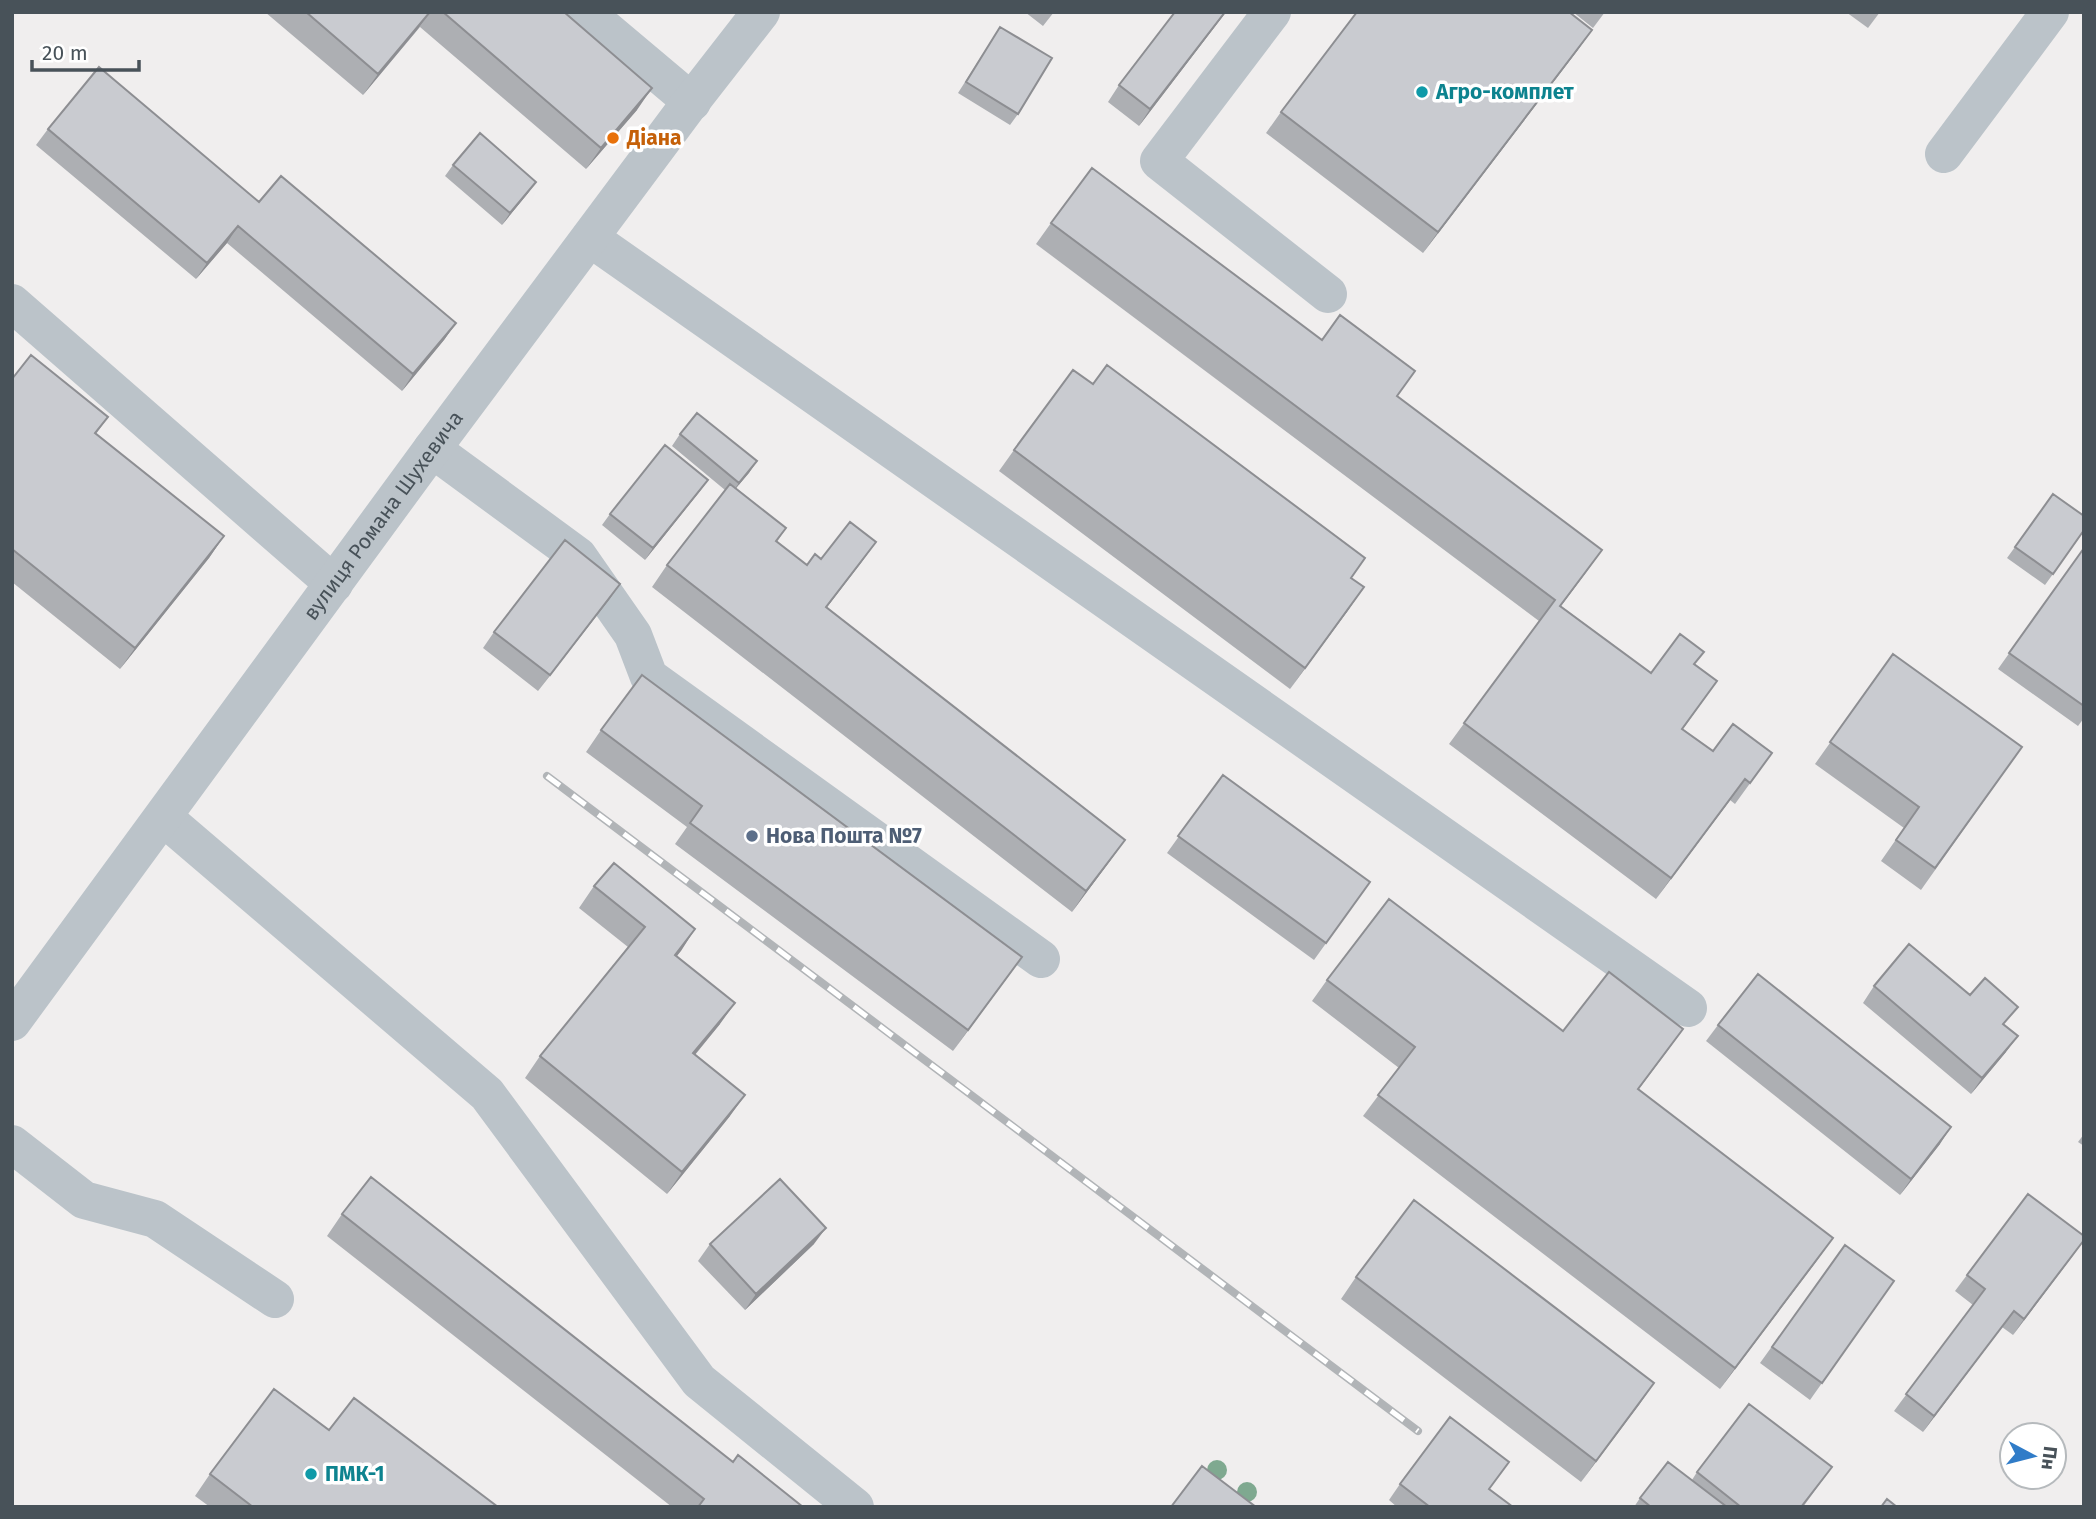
<svg xmlns="http://www.w3.org/2000/svg" width="2096" height="1519" font-family="'Fira Sans',sans-serif">
  <style>
    .lines { fill: none; stroke-linecap: round; stroke-linejoin: round }
    .minor { stroke: #bbc3c9; stroke-width: 38 }
    .rail-casing { stroke: #b1b4b7; stroke-width: 8 }
    .rail { stroke: #fff; stroke-width: 5; stroke-dasharray: 16; stroke-linecap: butt }
    .tree { fill: #7fa990 }
    .wall { fill: #adafb3 }
    .shaded-wall { fill: #8d8e92 }
    .building { fill: #c9cbd0; stroke: #8d8e92; stroke-width: 2 }
    .culture-dot { fill: #0f9aa8; stroke: #fff; stroke-width: 2.5 }
    .food-dot { fill: #e8710a; stroke: #fff; stroke-width: 2.5 }
    .service-dot { fill: #5c6f8a; stroke: #fff; stroke-width: 2.5 }
    .labels { text-anchor: middle; dominant-baseline: central; stroke-width: 7; stroke-linejoin: round; paint-order: stroke }
    .culture-label { font-size: 21px; font-weight: bold; fill: #0d838f; stroke: #fff; text-anchor: start }
    .food-label { font-size: 21px; font-weight: bold; fill: #c56008; stroke: #fff; text-anchor: start }
    .street-label { font-size: 21px; fill: #485259; stroke: #fff }
    .service-label { font-size: 21px; font-weight: bold; fill: #4e5e75; stroke: #fff; text-anchor: start }
  </style>
  <rect width="100%" height="100%" fill="#f0eeee"/>
  <g class="lines">
    <g class="minor">
      <path d="M585,12L692,102"/>
      <path d="M1272,12L1159,161L1328,294"/>
      <path d="M1944,154L2050,12"/>
      <path d="M590,238L1688,1008"/>
      <path d="M12,303L334,584"/>
      <path d="M432,449L578,556L633,635L649,677L1041,959"/>
      <path d="M163,817L487,1094L699,1381L855,1507"/>
      <path id="s1" d="M12,1022L432,449L687,107L761,12"/>
      <path d="M12,1144L84,1200L155,1219L275,1299"/>
    </g>
    <defs>
      <path id="rail" d="M547,776L1418,1431"/>
    </defs>
    <use href="#rail" class="rail-casing"/>
    <use href="#rail" class="rail"/>
  </g>
  <g class="tree">
    <circle cx="1217" cy="1470" r="10"/>
    <circle cx="1247" cy="1492" r="10"/>
  </g>
  <path class="wall" d="M265,12H564L637,110L586,169L420,27L363,95Z
    M1025,12H1054L1043,26Z
    M1226,12L1139,126L1108,102L1119,85Z
    M1573,12H1605L1593,28Z
    M1846,12H1880L1868,28Z
    M1000,27L1018,114L1010,125L958,93Z
    M1592,30L1577,51L1423,253L1266,133L1281,112Z
    M48,129L259,202L456,323L444,340L402,391L227,243L196,279L36,145Z
    M453,165L528,193L502,225L445,176Z
    M1051,223L1397,396L1587,571L1561,606L1651,673L1695,664L1717,681L1683,729L1713,751L1772,753L1735,804L1730,800L1656,899L1449,744L1539,621L1036,244Z
    M12,379L108,417L96,434L224,536L209,558L120,669L12,582Z
    M680,434L757,461L736,488L786,528L777,542L807,565L876,542L826,608L1125,840L1072,912L652,587L667,565L725,490L672,446Z
    M1014,450L1349,609L1290,689L999,471Z
    M708,480L645,560L602,525L610,514Z
    M2084,531L2045,585L2007,558L2015,547Z
    M2084,548V718L2078,726L1998,669Z
    M620,584L538,691L483,648L494,632Z
    M1893,654L2022,747L1921,890L1881,861L1904,828L1815,764Z
    M601,730L1022,957L953,1051L675,844L687,827L586,752Z
    M1223,775L1370,882L1314,960L1167,853Z
    M594,886L695,929L677,956L720,1024L695,1055L730,1116L667,1194L525,1078L540,1056L628,947L579,908Z
    M1327,980L1563,1031L1683,1029L1638,1089L1818,1259L1720,1389L1363,1116L1399,1068L1312,1001Z
    M1874,986L2005,1025L2006,1052L1971,1094L1863,1003Z
    M1718,1025L1940,1144L1900,1195L1706,1041Z
    M2084,1134V1146L2078,1142Z
    M342,1214L733,1462L803,1507H672L327,1236Z
    M710,1244H814L745,1310L698,1261Z
    M1845,1245L1894,1281L1810,1400L1760,1363Z
    M2074,1254L2013,1335L2002,1327L1923,1432L1894,1411L1973,1305L1955,1291L1967,1275Z
    M1356,1277L1654,1383L1581,1482L1341,1299Z
    M329,1430L498,1507H210L195,1496L210,1474Z
    M1832,1467L1803,1507H1634L1640,1498L1692,1480L1697,1472Z
    M1400,1484L1513,1507H1397L1389,1500Z"/>
  <path class="shaded-wall" d="M430,12L417,30L363,95L378,74Z
    M1225,12H1226L1139,126L1150,109Z
    M1592,30L1577,51L1423,253L1438,232Z
    M652,88L637,110L586,169L601,148Z
    M536,182L528,193L502,225L510,213Z
    M238,226L227,243L196,279L207,263Z
    M456,323L444,340L402,391L413,374Z
    M757,461L749,473L731,494L739,483Z
    M708,480L700,491L645,560L653,548Z
    M224,536L209,558L120,669L135,648Z
    M876,542L861,563L811,628L826,607Z
    M1602,550L1587,571L1545,627L1560,606Z
    M620,584L609,600L538,691L550,675Z
    M1364,587L1349,609L1290,689L1305,668Z
    M1745,779L1730,800L1656,899L1671,878Z
    M1125,840L1110,861L1072,912L1086,891Z
    M695,929L681,951L660,976L675,955Z
    M1022,957L1007,978L953,1051L968,1030Z
    M735,1003L720,1024L678,1075L693,1053Z
    M1683,1029L1668,1050L1623,1110L1638,1089Z
    M2018,1036L2006,1052L1971,1094L1982,1078Z
    M745,1095L730,1116L667,1194L682,1172Z
    M1951,1127L1940,1144L1900,1195L1911,1179Z
    M826,1228L814,1244L745,1310L756,1294Z
    M1833,1238L1818,1259L1720,1389L1735,1368Z
    M2084,1240L2074,1254L2013,1335L2024,1319Z
    M2014,1311L2002,1327L1923,1432L1934,1416Z
    M1654,1383L1639,1405L1581,1482L1596,1461Z"/>
  <path class="building" d="M306,12H430L378,74Z
    M443,12H564L652,88L601,148Z
    M1175,12H1225L1150,109L1119,85Z
    M1357,12H1569L1592,30L1438,232L1281,112Z
    M1000,27L1052,58L1018,114L966,82Z
    M99,67L259,202L281,176L456,323L413,374L238,226L207,263L48,129Z
    M480,133L536,182L510,213L453,165Z
    M1092,168L1322,340L1340,315L1415,371L1397,396L1602,550L1560,606L1651,673L1680,634L1704,652L1694,664L1717,681L1682,729L1713,751L1733,724L1772,753L1750,783L1745,779L1671,878L1464,723L1555,600L1051,223Z
    M31,355L108,417L95,433L224,536L135,648L12,549V379Z
    M1107,365L1365,558L1351,578L1364,587L1305,668L1014,450L1073,370L1093,384Z
    M697,413L757,461L739,483L680,434Z
    M665,445L708,480L653,548L610,514Z
    M730,484L786,528L776,541L807,565L815,554L821,559L850,522L876,542L826,607L1125,840L1086,891L667,565Z
    M2053,494L2084,516V530L2053,574L2015,547Z
    M565,540L620,584L550,675L494,632Z
    M2084,548V706L2009,653Z
    M1893,654L2022,747L1935,868L1896,840L1919,807L1830,742Z
    M642,675L1022,957L968,1030L690,823L702,806L601,730Z
    M1223,775L1370,882L1326,943L1178,836Z
    M614,863L695,929L675,955L735,1003L693,1053L745,1095L682,1172L540,1056L645,927L594,886Z
    M1389,899L1563,1031L1609,972L1683,1029L1638,1089L1833,1238L1735,1368L1378,1095L1415,1047L1327,980Z
    M1909,944L1970,995L1985,978L2018,1007L2003,1024L2018,1036L1982,1078L1874,986Z
    M1758,974L1951,1127L1911,1179L1718,1025Z
    M371,1177L733,1462L738,1455L803,1507H698L704,1499L342,1214Z
    M780,1179L826,1228L756,1294L710,1244Z
    M2028,1194L2084,1236V1240L2024,1319L2014,1311L1934,1416L1906,1394L1985,1289L1967,1275Z
    M1414,1200L1654,1383L1596,1461L1356,1277Z
    M1845,1245L1894,1281L1822,1383L1772,1347Z
    M274,1389L329,1430L354,1398L498,1507H253L210,1474Z
    M1749,1404L1832,1467L1801,1507H1741L1697,1472Z
    M1450,1417L1509,1462L1489,1489L1513,1507H1430L1400,1484Z
    M1668,1462L1727,1507H1651L1640,1498Z
    M1202,1466L1256,1507H1171Z
    M1887,1499L1897,1507H1881Z"/>
  <g class="culture-dot">
    <circle cx="1422" cy="92" r="7"/>
    <circle cx="311" cy="1474" r="7"/>
  </g>
  <circle class="food-dot" cx="613" cy="138" r="7"/>
  <circle class="service-dot" cx="752" cy="836" r="7"/>
  <g class="labels">
    <g class="culture-label">
      <text x="1436" y="92">Агро-комплет</text>
      <text x="325" y="1474">ПМК-1</text>
    </g>
    <g class="food-label">
      <text x="627" y="138">Діана</text>
    </g>
    <g class="street-label">
      <text stroke="none"><textPath href="#s1" startOffset="628">вулиця Романа Шухевича</textPath></text>
    </g>
    <g class="service-label">
      <text x="766" y="836">Нова Пошта №7</text>
    </g>
  </g>
  <rect width="2096" height="1519" fill="none" stroke="#485259" stroke-width="28"/>
  <g transform="translate(2033 1456) rotate(97)"><circle r="33" fill="#ffffff" stroke="#b6babd" stroke-width="2"/>
  <path d="M0-5L12 26L0 18L-12 26Z" fill="#307cc8"/>
  <text y="-10" font-size="19" font-weight="bold" text-anchor="middle" fill="#485259">Пн</text>
  </g>
  <path d="M32 60v10h107v-10" fill="none" stroke="#485259" stroke-width="3.5"/>
  <text x="42" y="60" font-size="21" fill="#485259" stroke="#ffffff" stroke-width="5" paint-order="stroke">20 m</text>
</svg>
